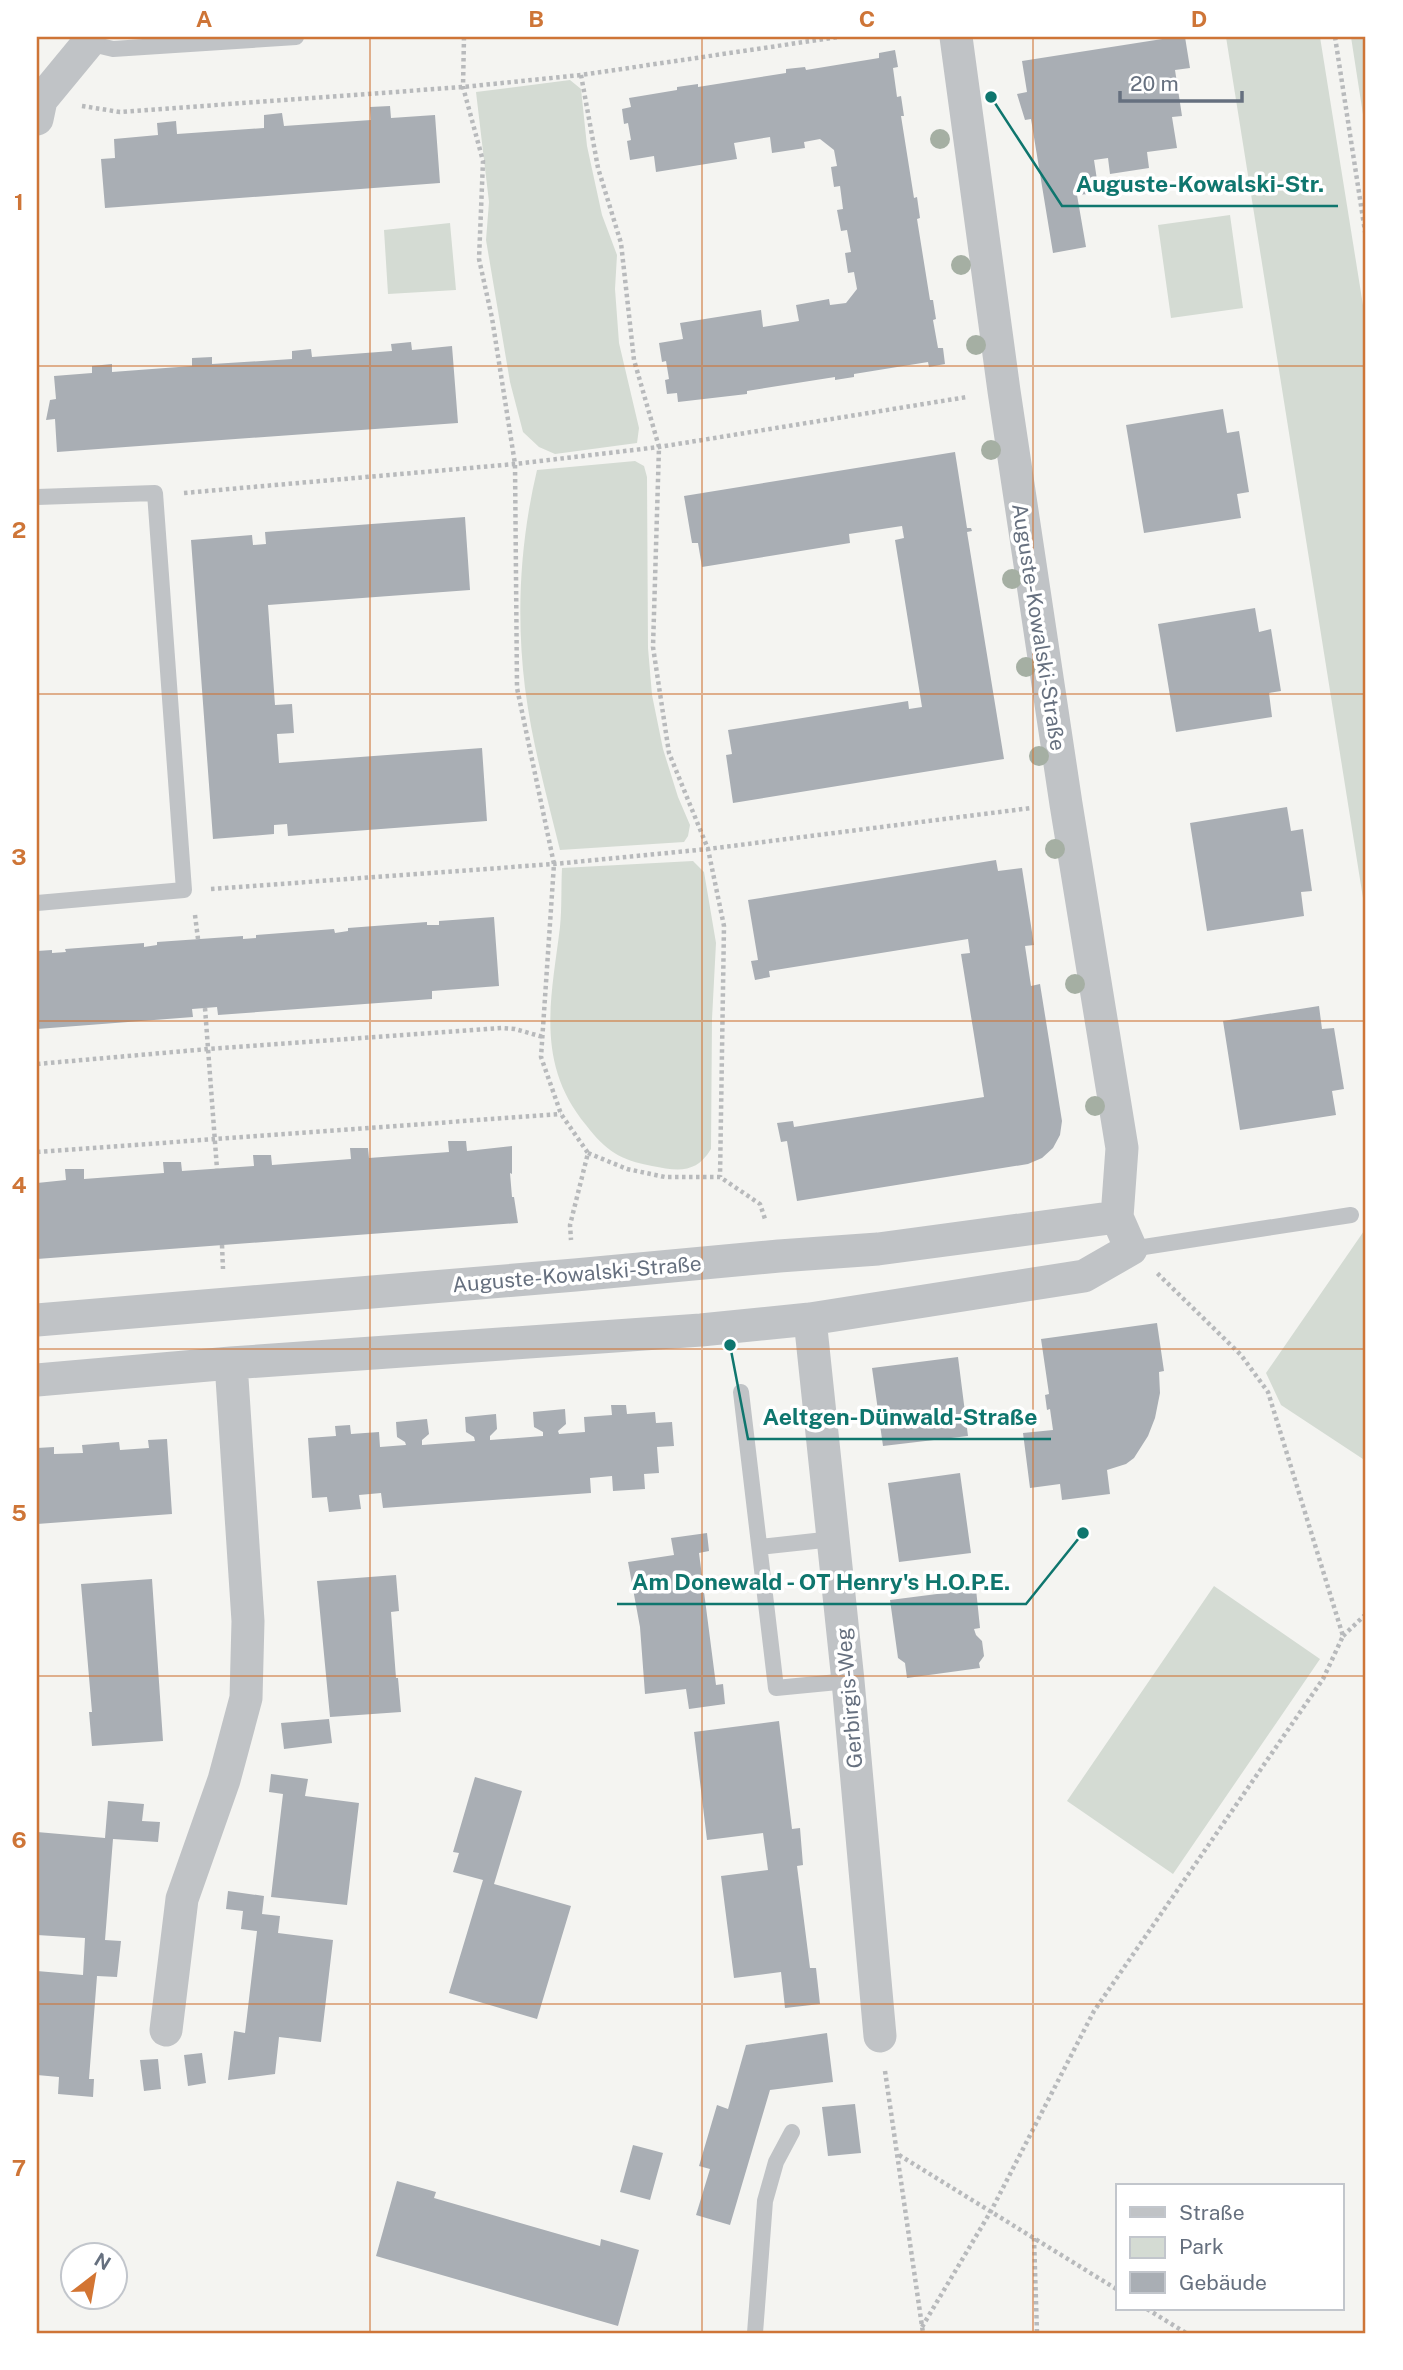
<svg xmlns="http://www.w3.org/2000/svg" width="1403" height="2370" font-family="'Public Sans',sans-serif">
  <style>
    .green { fill: #d4dbd3 }
    .building { fill: #a9aeb4 }
    .lines { fill: none; stroke-linecap: round; stroke-linejoin: round }
    .path { stroke: #b8babc; stroke-width: 4.5; stroke-dasharray: 3.5 3.5; stroke-linecap: butt }
    .lane { stroke: #c0c3c6; stroke-width: 16 }
    .street { stroke: #c0c3c6; stroke-width: 33 }
    .tree { fill: #a5afa3 }
    .grid { fill: none; stroke: #ce7537; stroke-width: 2; stroke-opacity: 0.55 }
    .labels { text-anchor: middle; dominant-baseline: central; stroke-width: 7; stroke-linejoin: round; paint-order: stroke }
    .street-label { font-size: 21px; fill: #66707f; stroke: #fff }
    .leader { fill: none; stroke: #0f766e; stroke-width: 2.5 }
    .callout-dot { fill: #0f766e; stroke: #fff; stroke-width: 2.5 }
    .callout-label { font-size: 23px; text-anchor: middle; font-weight: bold; fill: #0f766e; stroke: #fff; stroke-width: 7; stroke-linejoin: round; paint-order: stroke }
    .neatline { fill: none; stroke: #ce7537; stroke-width: 2.5 }
    .grid-label { font-size: 23px; text-anchor: middle; font-weight: bold; fill: #ce7537 }
  </style>
  <rect width="100%" height="100%" fill="#f4f4f1"/>
  <path class="green" d="M1226,37H1320L1366,324V917Z
    M1351,37H1366V134Z
    M570,80L581,89L587,146L602,215L617,255L615,289L619,343L639,428L637,443L555,454L539,447L523,432L510,382L486,240L489,202L476,92Z
    M1230,215L1243,308L1171,318L1158,225Z
    M450,223L456,290L388,294L384,230Z
    M635,461L644,466L647,477L648,648L652,695L663,749L678,797L690,825L688,836L684,842L560,850C547,797 532,743 525,688C516,615 520,542 537,470Z
    M693,861L704,872L716,943L712,1019L711,1149C696,1174 678,1171 652,1166C620,1160 606,1151 586,1125C535,1063 551,1000 560,927C562,908 561,888 562,868Z
    M1366,1228V1461L1281,1405L1266,1373Z
    M1214,1586L1320,1659L1173,1874L1067,1801Z"/>
  <path class="building" d="M1175,37H1185L1190,68L1175,70L1182,116L1172,117L1177,148L1147,152L1149,168L1110,174L1108,158L1094,160L1099,193L1077,195L1086,247L1053,253L1031,119L1025,120L1017,94L1027,92L1022,61Z
    M895,50L898,67L893,68L897,97L901,96L904,116H901L914,198L917,197L920,218L917,219L930,300H933L936,319L933,320L938,348H943L945,364L929,367L928,362L854,374V377L835,380V377L747,391V394L678,402L677,393L667,394L665,380L669,379L666,361L662,362L659,343L683,339L680,323L761,310L763,327L799,321L796,305L829,299L830,305L846,303L857,289L854,272L848,273L845,253L851,252L847,230L841,231L837,210L843,209L840,186L834,187L831,167L837,166L834,150L820,139L804,142L805,148L772,153L770,137L734,143L737,159L656,172L654,156L630,160L627,141L631,140L628,123L624,124L622,109L631,107L629,98L677,90V87L698,84V87L786,73V69L805,67L806,70L879,58V53Z
    M390,106L391,118L435,115L440,183L105,208L101,159L115,158L114,139L158,135L157,123L176,121L177,134L264,128V115L282,113L284,126L371,120L370,107Z
    M411,342L412,350L452,346L458,423L57,452L55,419L46,420L50,400L56,399L54,376L92,373V366L112,364V372L192,366V358L212,357V364L292,359V351L311,349L312,357L392,351L391,344Z
    M1223,409L1227,433L1239,431L1249,492L1237,494L1241,518L1144,533L1126,425Z
    M955,452L967,528H971L972,531L967,532L1004,759L733,803L726,755L732,754L728,730L908,701L909,709L922,707L895,540L904,538L902,526L849,534L850,543L702,567L698,543H692L684,496Z
    M465,517L470,590L268,605L275,705L292,704L294,733L277,734L279,763L482,748L487,821L288,836L287,824L274,825V834L213,839L191,540L252,535L253,545L266,544L265,532Z
    M1255,608L1259,632L1271,629L1281,691L1269,693L1272,717L1176,732L1158,624Z
    M1287,807L1291,831L1303,829L1312,891L1301,892L1304,916L1207,931L1190,823Z
    M996,860L998,871L1022,868L1034,945L1025,946L1031,986L1040,984L1062,1121L1060,1135L1053,1148L1042,1158L1028,1164L797,1201L787,1141L781,1142L777,1123L793,1121L794,1127L984,1097L961,954L970,953L968,939L769,971L770,977L755,980L751,961L758,960L748,900Z
    M494,917L499,986L432,991V999L218,1015L217,1007L205,1008L192,1009L193,1017L37,1029V951L52,950V953L66,952L65,949L144,943V947L157,945V942L243,936V939L256,938V935L334,929L335,933L348,931V928L427,922V925H439V921Z
    M1319,1006L1322,1029L1334,1028L1344,1089L1332,1091L1336,1115L1240,1130L1223,1021Z
    M448,1141H466L467,1151L512,1146V1174L510,1173L512,1197H514L518,1223L37,1259V1183L66,1180L65,1169H84V1179L164,1173L163,1162H181L182,1171L254,1166L253,1155H271L272,1165L351,1159L350,1148H368L369,1158L449,1152Z
    M1157,1323L1164,1371L1159,1372L1160,1393L1155,1418L1148,1436L1134,1458L1126,1464L1107,1470L1110,1494L1062,1500L1060,1484L1030,1488L1023,1433L1053,1430L1050,1409L1047,1410L1045,1395L1049,1394L1041,1339Z
    M958,1357L968,1436L883,1446L872,1368Z
    M611,1405H626L627,1414L655,1412L656,1423L672,1422L674,1446L657,1447L659,1473L644,1474L645,1489L613,1491L612,1476L590,1478L591,1493L383,1508L381,1493L359,1495L361,1509L329,1512L327,1497L312,1498L308,1438L336,1436L335,1426L350,1425L351,1434L379,1432L380,1447L406,1445L405,1442L397,1437L396,1422L427,1419L429,1434L422,1440V1445L475,1441L474,1437L466,1432L465,1417L496,1414L497,1429L490,1436V1440L543,1436V1432L534,1427L533,1412L565,1409L566,1424L558,1431L559,1434L585,1432L584,1417L612,1415Z
    M167,1439L172,1514L37,1524V1448L54,1447V1454L83,1453L82,1445L119,1442L120,1450L149,1448L148,1440Z
    M960,1473L971,1553L899,1562L888,1483Z
    M707,1533L709,1551L699,1553L716,1685L723,1684L725,1704L689,1709L686,1689L645,1694L640,1627L628,1562L674,1555L671,1538Z
    M396,1575L399,1611L391,1612L396,1678H398L401,1712L330,1717L317,1581Z
    M152,1579L163,1741L92,1746L89,1712H92L81,1584Z
    M976,1589L980,1628L974,1629L976,1635L982,1641L984,1656L979,1663L980,1668L907,1678L905,1663L898,1658L890,1600Z
    M329,1719L332,1743L284,1749L281,1723Z
    M779,1721L792,1829L800,1828L803,1865L797,1866L810,1968H816L820,2004L785,2008L781,1972L734,1978L721,1876L768,1870L763,1833L707,1840L694,1732Z
    M271,1774L308,1779L305,1796L359,1803L347,1905L271,1897L283,1794L269,1792Z
    M475,1777L522,1791L494,1884L571,1906L537,2019L449,1993L483,1880L453,1872L459,1853L453,1852Z
    M108,1801L144,1804L142,1821L160,1822L158,1842L113,1839L105,1940L121,1941L117,1977L97,1976L89,2079H94L93,2097L58,2094L59,2077L37,2075V1971L83,1975L85,1938L37,1935V1832L105,1838Z
    M228,1891L264,1896L262,1914L280,1916L278,1933L333,1940L321,2042L279,2037L275,2074L228,2080L234,2031L245,2033L257,1931L241,1929L243,1911L226,1909Z
    M827,2033L833,2082L770,2090L730,2225L696,2215L710,2169L699,2166L717,2105L728,2109L746,2045Z
    M202,2053L206,2083L188,2086L184,2055Z
    M158,2059L161,2089L144,2091L140,2060Z
    M855,2104L861,2153L828,2156L822,2107Z
    M633,2145L663,2153L650,2200L620,2192Z
    M397,2181L436,2192L434,2198L600,2246L601,2239L639,2250L618,2326L376,2256Z"/>
  <g class="lines">
    <path class="path" d="M464,37L463,87L483,161L479,259L492,318L515,464L517,688L554,864L541,1057L561,1114L588,1153L570,1225L571,1240
      M1335,37L1366,238
      M581,75L598,168L621,243L634,360L659,447L653,647L669,753L708,849L724,926L720,1177
      M82,106L120,112L463,87L581,75L838,37
      M184,493L515,464L659,447L967,397
      M211,889L554,864L708,849L1031,808
      M195,915L198,939
      M205,1008L217,1169
      M37,1064L208,1049L502,1028L515,1029L543,1037
      M37,1152L561,1114
      M588,1153L627,1169L665,1177H720L760,1204L765,1219
      M222,1245L223,1269
      M1343,1636L1366,1614
      M885,2071L923,2333
      M899,2155L1118,2290
      M1034,2238L1037,2333
      M1147,2309L1186,2333
      M922,2327L991,2211L1094,2011L1323,1679L1343,1636L1268,1392L1241,1355L1157,1273"/>
    <path class="lane" d="M88,43L113,49L296,37
      M37,497L155,493L184,890L37,903
      M1131,1249L1351,1215
      M741,1392L776,1688L848,1681
      M760,1547L833,1539
      M755,2333L765,2201L776,2162L792,2132"/>
    <path class="street" d="M37,119L41,100L88,43
      M810,1319L848,1681L880,2036
      M37,1320L575,1275L779,1256L878,1249L1117,1217
      M37,1380L231,1363L701,1330L810,1319L1084,1276L1131,1249L1117,1217L1122,1148L1066,804L1004,391L956,37
      M166,2030L182,1899L224,1780L246,1698L248,1621L231,1363"/>
  </g>
  <g class="tree">
    <circle cx="940" cy="139" r="10"/>
    <circle cx="961" cy="265" r="10"/>
    <circle cx="976" cy="345" r="10"/>
    <circle cx="991" cy="450" r="10"/>
    <circle cx="1012" cy="579" r="10"/>
    <circle cx="1026" cy="667" r="10"/>
    <circle cx="1039" cy="756" r="10"/>
    <circle cx="1055" cy="849" r="10"/>
    <circle cx="1075" cy="984" r="10"/>
    <circle cx="1095" cy="1106" r="10"/>
  </g>
  <path class="grid" d="M370,37V2333M702,37V2333M1033,37V2333M37,366H1366M37,694H1366M37,1021H1366M37,1349H1366M37,1676H1366M37,2004H1366"/>
  <g class="labels">
    <g class="street-label">
      <text transform="translate(1039 627) rotate(81)">Auguste-Kowalski-Straße</text>
      <text transform="translate(577 1274) rotate(-5)">Auguste-Kowalski-Straße</text>
      <text transform="translate(849 1698) rotate(-95)">Gerbirgis-Weg</text>
    </g>
  </g>
  <path class="leader" d="M991 97L1062 206H1338M730 1345L748 1439H1051M1083 1533L1026 1604H617"/>
  <g class="callout-dot">
    <circle cx="991" cy="97" r="7"/>
    <circle cx="730" cy="1345" r="7"/>
    <circle cx="1083" cy="1533" r="7"/>
  </g>
  <g class="callout-label">
    <text x="1200" y="192">Auguste-Kowalski-Str.</text>
    <text x="900" y="1425">Aeltgen-Dünwald-Straße</text>
    <text x="821" y="1590">Am Donewald - OT Henry's H.O.P.E.</text>
  </g>
  <rect width="1403" height="2370" fill="none" stroke="#ffffff" stroke-width="77"/>
  <rect x="1116" y="2184" width="228" height="126" fill="#ffffff" stroke="#c2c6cc" stroke-width="2"/>
  <rect x="1130" y="2207" width="35" height="10" fill="#c0c3c6" stroke="#c2c6cc" stroke-width="2"/>
  <text x="1179" y="2220" font-size="21" fill="#66707f">Straße</text>
  <rect x="1130" y="2237" width="35" height="21" fill="#d4dbd3" stroke="#c2c6cc" stroke-width="2"/>
  <text x="1179" y="2254" font-size="21" fill="#66707f">Park</text>
  <rect x="1130" y="2272" width="35" height="21" fill="#a9aeb4" stroke="#c2c6cc" stroke-width="2"/>
  <text x="1179" y="2290" font-size="21" fill="#66707f">Gebäude</text>
  <g transform="translate(94 2276) rotate(31)"><circle r="33" fill="#ffffff" stroke="#c2c6cc" stroke-width="2"/>
  <path d="M0-5L12 26L0 18L-12 26Z" fill="#d37533"/>
  <text y="-10" font-size="19" font-weight="bold" text-anchor="middle" fill="#66707f">N</text>
  </g>
  <path d="M1120 91v10h122v-10" fill="none" stroke="#66707f" stroke-width="3.5"/>
  <text x="1130" y="91" font-size="21" fill="#66707f" stroke="#ffffff" stroke-width="5" paint-order="stroke">20 m</text>
  <rect x="38" y="38" width="1326" height="2294" class="neatline"/>
  <g class="grid-label">
    <text x="204" y="27">A</text>
    <text x="536" y="27">B</text>
    <text x="867" y="27">C</text>
    <text x="1199" y="27">D</text>
    <text x="19" y="210">1</text>
    <text x="19" y="538">2</text>
    <text x="19" y="865">3</text>
    <text x="19" y="1193">4</text>
    <text x="19" y="1521">5</text>
    <text x="19" y="1848">6</text>
    <text x="19" y="2176">7</text>
  </g>
</svg>
